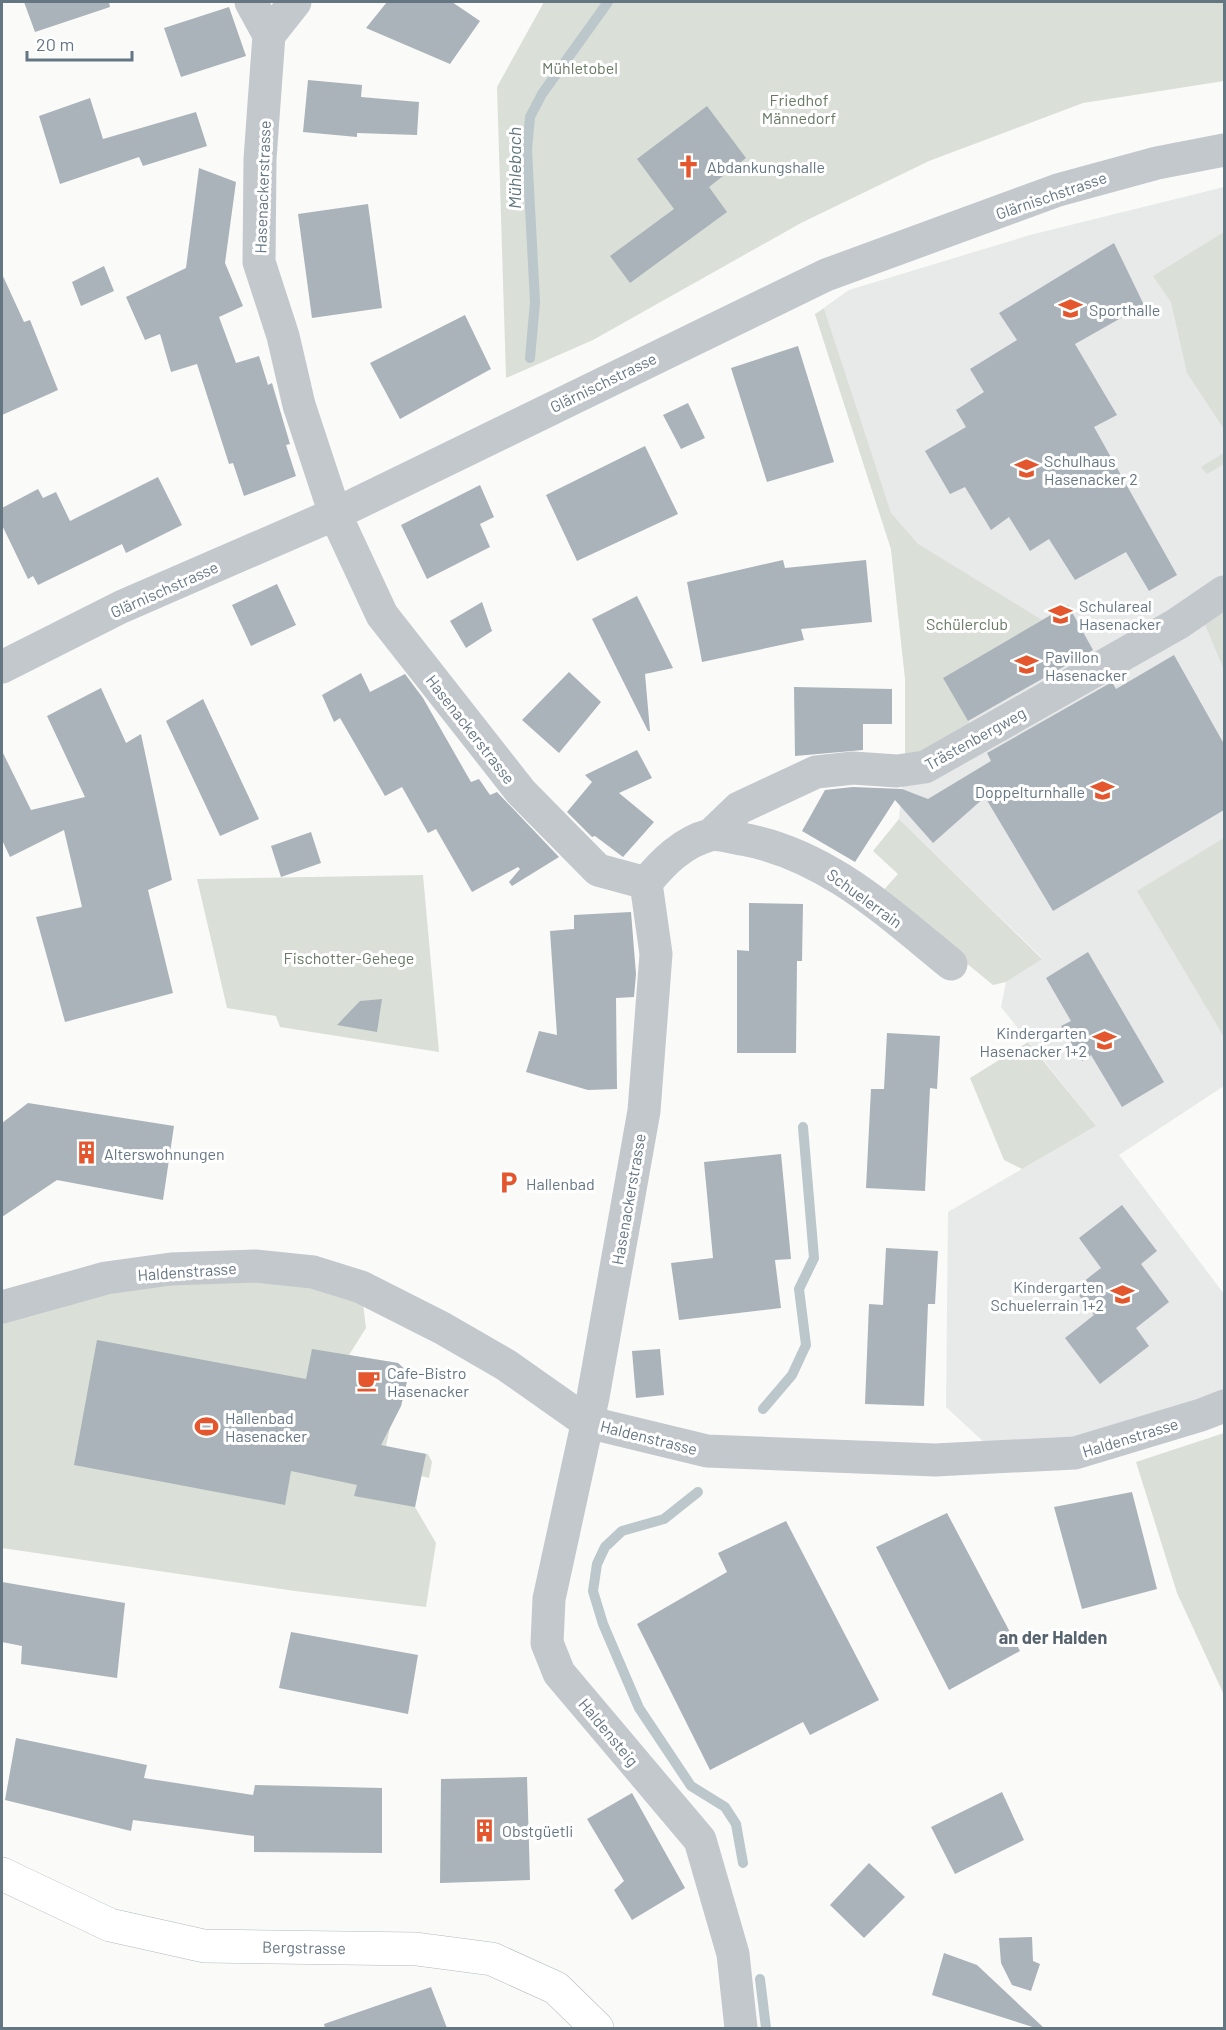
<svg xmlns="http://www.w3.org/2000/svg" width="1226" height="2030" font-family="Barlow,sans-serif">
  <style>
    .built { fill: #e8e9e9 }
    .green { fill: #dadfd7 }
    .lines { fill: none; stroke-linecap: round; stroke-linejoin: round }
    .stream { stroke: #bbc7cb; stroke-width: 10 }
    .building { fill: #aab3b9 }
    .secondary-casing { stroke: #b3babf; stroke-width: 34 }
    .street { stroke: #c3c8cc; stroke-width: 33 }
    .secondary { stroke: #fff; stroke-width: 33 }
    .labels { text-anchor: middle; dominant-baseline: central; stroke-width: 6; stroke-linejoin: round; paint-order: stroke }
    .park-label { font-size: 16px; fill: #687a64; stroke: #fff }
    .poi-label { font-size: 16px; fill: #657683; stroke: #fff; text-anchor: start }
    .street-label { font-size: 16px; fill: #657683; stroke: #fff }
    .water-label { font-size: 18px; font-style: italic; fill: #60757c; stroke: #fff }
    .neighbourhood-label { font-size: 18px; font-weight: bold; fill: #57646e; stroke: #fff }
  </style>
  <rect width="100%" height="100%" fill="#fafaf8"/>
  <path class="built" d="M1224,187V1086L1119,1155L1224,1294V1406L1002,1459L946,1407L948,1212L1096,1126L1001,1007L1006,982L1042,958L899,819L905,755V678L891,549L815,314L849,290L1030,235Z"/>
  <path class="green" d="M544,2H1224V81L1083,103L929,161L801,223L593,340L506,378L497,87Z
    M1224,232V429L1187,373L1171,302L1153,276Z
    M824,309L891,513L918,544L1042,620L943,678L974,731L938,752L905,755V678L891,549L815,314Z
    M1224,453V464L1207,474L1201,467Z
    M1224,610V670L1204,622Z
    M899,819L1042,959L1006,982L993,985L881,893L898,874L873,851Z
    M1224,838V1037L1137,891Z
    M423,875L439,1052L280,1027L276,1016L227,1008L197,879Z
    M1028,1042L1096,1126L1022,1169L1004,1160L970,1078Z
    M171,1269L361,1287L366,1328L349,1355L398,1363L409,1373L401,1406L390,1428L384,1455L415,1461L416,1452L428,1454L432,1462L429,1478L421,1476L415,1507L436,1543L426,1607L295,1591L2,1548V1307Z
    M1224,1433V1695L1177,1593L1136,1462Z"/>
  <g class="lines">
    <path class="stream" d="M530,358L535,302L527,150L530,117L542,94L608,2
      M763,1409L792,1375L806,1345L799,1289L814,1258L803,1127
      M698,1492L664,1519L622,1531L605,1547L597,1564L593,1591L603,1624L639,1708L691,1786L725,1807L736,1824L743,1863
      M760,1979L766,2028"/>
  </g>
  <path class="building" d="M24,2H109L110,7L35,32Z
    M387,2H452L480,21L450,64L366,28Z
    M229,7L246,56L181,77L164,28Z
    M308,80L362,85L361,97L419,102L417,135L357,133V137L303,132Z
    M90,98L103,139L196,112L207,146L143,166L139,157L60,184L39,116Z
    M707,106L746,158L709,187L727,212L630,283L610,256L674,209L637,159Z
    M199,168L236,182L225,263L243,306L219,317L236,363L259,356L268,385L272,383L290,444L286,445L296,476L244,496L233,463L229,464L197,364L171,372L160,334L145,340L126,297L186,268Z
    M368,204L382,308L312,318L298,214Z
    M1114,243L1144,305L1075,344L1117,415L1094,427L1177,575L1149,591L1126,552L1075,580L1049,539L1030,551L1009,517L991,530L965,487L950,494L925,451L966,427L956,410L984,392L970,369L1017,340L999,313Z
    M104,266L114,291L81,306L72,282Z
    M2,274L24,322L30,320L58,390L2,415Z
    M465,315L491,369L400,419L370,363Z
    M798,346L834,462L767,482L731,368Z
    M688,403L705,438L681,449L663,415Z
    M645,446L678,514L577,561L546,495Z
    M158,477L182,525L126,553L122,544L38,585L33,576L28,579L2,525V508L38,489L43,498L56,492L70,521Z
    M480,485L494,517L480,524L490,547L427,579L401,525Z
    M783,560L785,568L866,560L872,622L801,629L804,640L702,662L687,582Z
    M277,584L296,625L251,646L232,605Z
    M637,596L673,668L645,674L650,731H648L592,619Z
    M482,602L492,631L466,648L450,621Z
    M1068,605L1093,650L968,721L943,678Z
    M1174,655L1224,744V810L1053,911L985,797L933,843L895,800L855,862L802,831L825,790L853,787L902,789L928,799L991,761L987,753L1112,682L1116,689Z
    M569,672L601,702L559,753L522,720Z
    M361,673L370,692L405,674L423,698L471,782L479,779L490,795L497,792L559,857L512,886L509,882L520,869L518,867L472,892L436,829L428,833L402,787L385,796L340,718L334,722L322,695Z
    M794,687L892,689V724H863V750L795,756Z
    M101,688L126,743L141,734L172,880L148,890L173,993L65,1022L36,917L82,907L64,830L10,857L2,840V751L31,810L85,797L47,716Z
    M203,699L259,819L220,836L166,721Z
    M637,750L652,778L619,793L654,822L623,857L595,836L592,837L567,812L592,782L585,775Z
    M311,832L321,863L281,877L271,846Z
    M749,903L803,904L802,961H797L796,1053H737V950L749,951Z
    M631,912L636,974L634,997L616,998L617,1089L588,1090L526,1072L539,1031L557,1035L550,931L574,929V915Z
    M1088,952L1164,1082L1122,1107L1091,1055L1082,1061L1061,1026L1071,1021L1046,978Z
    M382,999L377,1032L337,1025L360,1001Z
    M887,1033L940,1036L937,1089L930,1088L925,1191L866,1188L871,1089H884Z
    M28,1103L174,1126L163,1200L57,1180L2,1217V1123Z
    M781,1154L791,1259L775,1260L781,1308L679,1320L671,1263L713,1258L704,1162Z
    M1122,1205L1157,1251L1141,1264L1169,1302L1136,1328L1149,1346L1100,1384L1065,1338L1094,1315L1074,1289L1101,1268L1079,1238Z
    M886,1248L938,1251L935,1304H928L924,1406L865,1404L869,1304L883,1305Z
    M97,1340L306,1379L312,1349L398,1363L409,1373L401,1406L381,1445L426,1454L415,1507L354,1496L357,1485L291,1471L285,1505L74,1465Z
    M660,1349L664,1395L636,1398L632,1351Z
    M1132,1492L1157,1589L1082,1609L1054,1507Z
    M947,1513L1020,1651L949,1690L876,1547Z
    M786,1521L879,1700L810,1735L803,1722L710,1770L637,1624L727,1572L718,1553Z
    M2,1582L125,1603L117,1678L21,1664L22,1646L2,1642Z
    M291,1632L418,1655L408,1714L279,1688Z
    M16,1738L147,1765L144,1778L253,1795L255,1785L382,1788V1853L254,1852V1836L133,1820L131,1831L5,1800Z
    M527,1777L530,1880L440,1883L441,1779Z
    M1002,1792L1024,1840L955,1874L931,1827Z
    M632,1793L685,1888L632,1920L614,1890L624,1881L587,1819Z
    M869,1863L905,1897L864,1938L830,1905Z
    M1032,1937L1033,1961L1040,1964L1031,1991L1012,1985L1001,1963L999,1938Z
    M944,1953L977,1965L1044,2028H1036L932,1995Z
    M431,1987L447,2028H325L324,2024Z"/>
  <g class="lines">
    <defs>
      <path id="secondary" d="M2,1874L110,1925L204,1946L416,1949L492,1959L556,1988L597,2028"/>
    </defs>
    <use href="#secondary" class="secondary-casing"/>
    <path class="street" d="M251,2L269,35L260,159L259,262L283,336L299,405L335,514L382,615L521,792L598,870L646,883L656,954L644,1111L593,1397L549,1599L547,1643L559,1673L700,1840L733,1954L741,2028
      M269,35L295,2
      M2,667L121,607L335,514L826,275L1058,190L1157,163L1224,150
      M712,834L739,808L816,772L853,768L897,771L925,767L1177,624L1224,592
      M646,883C663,862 683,842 710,835C719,833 733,838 742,839C826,854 887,912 951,964
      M2,1307L106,1278L171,1269L255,1266L313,1272L361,1287L442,1328L506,1365L587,1422L707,1451L935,1460L1075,1453L1201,1415L1224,1406"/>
    <use href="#secondary" class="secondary"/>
  </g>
  <defs>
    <symbol id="church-bare" viewBox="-9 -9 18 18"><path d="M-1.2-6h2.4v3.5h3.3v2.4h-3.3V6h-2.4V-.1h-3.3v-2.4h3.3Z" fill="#e4572e" stroke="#fff" stroke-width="2.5" paint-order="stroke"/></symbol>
    <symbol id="school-bare" viewBox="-9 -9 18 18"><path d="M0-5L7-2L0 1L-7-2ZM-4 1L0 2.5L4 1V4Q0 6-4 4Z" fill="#e4572e" stroke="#fff" stroke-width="2.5" paint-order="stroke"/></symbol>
    <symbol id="building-bare" viewBox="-9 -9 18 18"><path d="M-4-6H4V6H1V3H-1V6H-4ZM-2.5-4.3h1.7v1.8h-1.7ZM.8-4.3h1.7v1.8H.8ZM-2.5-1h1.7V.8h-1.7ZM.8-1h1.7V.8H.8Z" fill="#e4572e" stroke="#fff" stroke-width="2.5" paint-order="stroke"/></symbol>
    <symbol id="parking-bare" viewBox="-9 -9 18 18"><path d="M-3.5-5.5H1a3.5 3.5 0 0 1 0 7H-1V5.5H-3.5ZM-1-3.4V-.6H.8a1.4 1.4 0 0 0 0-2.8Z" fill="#e4572e" stroke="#fff" stroke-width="2.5" paint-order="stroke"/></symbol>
    <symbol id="cafe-bare" viewBox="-9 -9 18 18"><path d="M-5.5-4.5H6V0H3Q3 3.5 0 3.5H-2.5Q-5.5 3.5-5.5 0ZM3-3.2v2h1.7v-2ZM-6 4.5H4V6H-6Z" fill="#e4572e" stroke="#fff" stroke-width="2.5" paint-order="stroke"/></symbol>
    <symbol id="stadium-bare" viewBox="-9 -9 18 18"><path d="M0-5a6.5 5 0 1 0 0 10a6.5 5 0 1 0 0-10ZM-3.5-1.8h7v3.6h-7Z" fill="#e4572e" stroke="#fff" stroke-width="2.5" paint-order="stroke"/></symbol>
  </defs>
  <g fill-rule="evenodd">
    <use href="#church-bare" x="672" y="150" width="33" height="33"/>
    <use href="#school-bare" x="1054" y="292" width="33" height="33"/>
    <use href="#school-bare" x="1010" y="452" width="33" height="33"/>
    <use href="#school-bare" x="1044" y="598" width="33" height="33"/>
    <use href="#school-bare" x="1010" y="648" width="33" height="33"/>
    <use href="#school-bare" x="1086" y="774" width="33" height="33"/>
    <use href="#school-bare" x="1088" y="1024" width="33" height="33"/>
    <use href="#building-bare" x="70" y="1136" width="33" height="33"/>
    <use href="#parking-bare" x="492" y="1166" width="33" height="33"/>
    <use href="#school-bare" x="1106" y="1278" width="33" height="33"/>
    <use href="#cafe-bare" x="352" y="1364" width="33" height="33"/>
    <use href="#stadium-bare" x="190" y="1410" width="33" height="33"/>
    <use href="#building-bare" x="468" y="1814" width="33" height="33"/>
  </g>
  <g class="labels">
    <g class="park-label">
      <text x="580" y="67">Mühletobel</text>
      <text x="799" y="99">Friedhof<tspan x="799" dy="18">Männedorf</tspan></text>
      <text x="967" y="623">Schülerclub</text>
      <text x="349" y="957">Fischotter-Gehege</text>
    </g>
    <g class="poi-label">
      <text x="707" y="166">Abdankungshalle</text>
      <text x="1089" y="309">Sporthalle</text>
      <text x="1044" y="460">Schulhaus<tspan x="1044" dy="18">Hasenacker 2</tspan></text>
      <text x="1079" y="605">Schulareal<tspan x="1079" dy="18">Hasenacker</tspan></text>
      <text x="1045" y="656">Pavillon<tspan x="1045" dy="18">Hasenacker</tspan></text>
      <text x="1085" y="791" text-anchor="end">Doppelturnhalle</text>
      <text x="1087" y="1032" text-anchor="end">Kindergarten<tspan x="1087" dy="18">Hasenacker 1+2</tspan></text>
      <text x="104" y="1153">Alterswohnungen</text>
      <text x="526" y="1183">Hallenbad</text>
      <text x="1104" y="1286" text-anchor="end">Kindergarten<tspan x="1104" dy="18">Schuelerrain 1+2</tspan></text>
      <text x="387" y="1372">Cafe-Bistro<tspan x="387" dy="18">Hasenacker</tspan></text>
      <text x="225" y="1417">Hallenbad<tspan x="225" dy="18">Hasenacker</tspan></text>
      <text x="502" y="1830">Obstgüetli</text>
    </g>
    <g class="street-label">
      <text transform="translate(262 187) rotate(-88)">Hasenackerstrasse</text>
      <text transform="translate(1051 195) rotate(-19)">Glärnischstrasse</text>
      <text transform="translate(603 382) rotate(-26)">Glärnischstrasse</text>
      <text transform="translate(164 589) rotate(-24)">Glärnischstrasse</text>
      <text transform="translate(471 729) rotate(52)">Hasenackerstrasse</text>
      <text transform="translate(975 738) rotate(-29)">Trästenbergweg</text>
      <text transform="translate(865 898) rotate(36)">Schuelerrain</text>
      <text transform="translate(628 1199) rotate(-80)">Hasenackerstrasse</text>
      <text transform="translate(187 1271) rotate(-4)">Haldenstrasse</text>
      <text transform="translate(649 1437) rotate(14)">Haldenstrasse</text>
      <text transform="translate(1130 1437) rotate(-17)">Haldenstrasse</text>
      <text transform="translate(609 1732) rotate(50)">Haldensteig</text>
      <text transform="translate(304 1947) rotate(1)">Bergstrasse</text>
    </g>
    <g class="water-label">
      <text transform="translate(514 168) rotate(-90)">Mühlebach</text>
    </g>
    <g class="neighbourhood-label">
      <text x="1053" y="1637">an der Halden</text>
    </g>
  </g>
  <rect width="1226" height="2030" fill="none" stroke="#657683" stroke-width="6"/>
  <path d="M27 51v9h105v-9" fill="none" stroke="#657683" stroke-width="3"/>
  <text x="36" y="51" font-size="18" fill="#657683" stroke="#ffffff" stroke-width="4.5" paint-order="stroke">20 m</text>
</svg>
